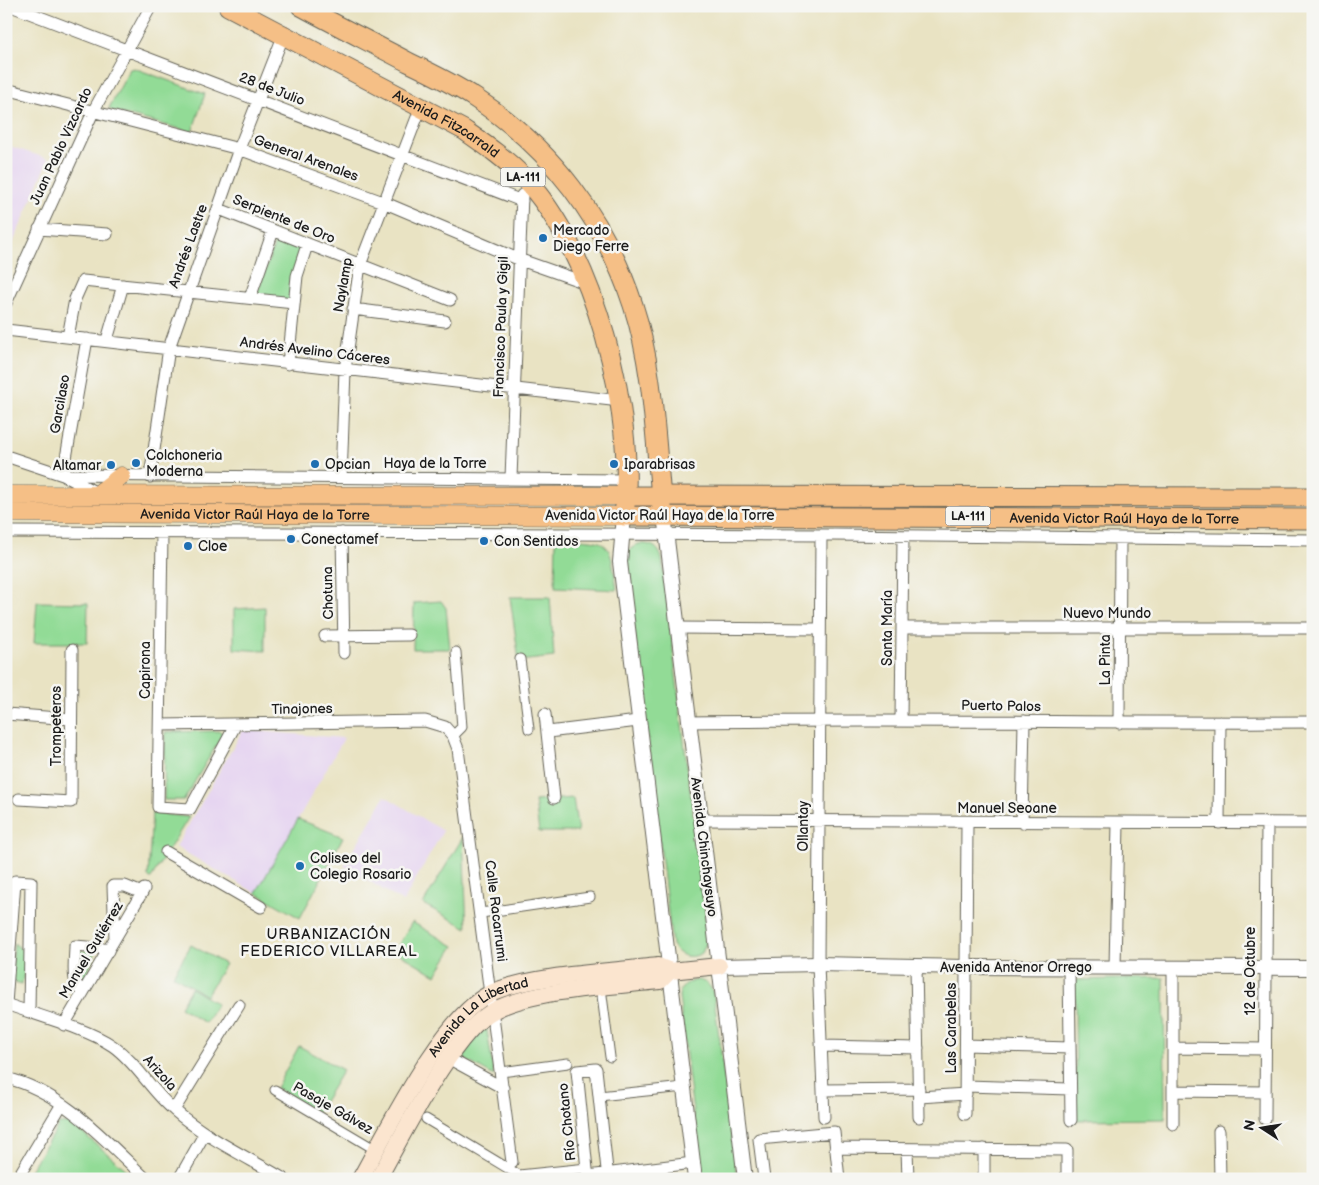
<svg xmlns="http://www.w3.org/2000/svg" width="1319" height="1185" font-family="'Balsamiq Sans',sans-serif">
  <style>
    .built { fill: #e5d3f1 }
    .green { fill: #92db96; stroke: #577c59 }
    .lines { fill: none; stroke-linecap: round; stroke-linejoin: round }
    .pedestrian-casing { stroke: #646256; stroke-width: 11 }
    .minor-casing { stroke: #646256; stroke-width: 13 }
    .tertiary-casing { stroke: #646256; stroke-width: 16 }
    .secondary-casing { stroke: #646256; stroke-width: 18 }
    .primary-casing { stroke: #646256; stroke-width: 19 }
    .trunk-casing { stroke: #646256; stroke-width: 21 }
    .pedestrian { stroke: #fff; stroke-width: 9 }
    .minor { stroke: #fff; stroke-width: 11 }
    .tertiary { stroke: #fff; stroke-width: 14 }
    .secondary { stroke: #fbe5cf; stroke-width: 16 }
    .primary { stroke: #f5bf86; stroke-width: 18 }
    .trunk { stroke: #f5bf86; stroke-width: 19 }
    .poi-dot { fill: #1f6fb2; stroke: #f6f6f2; stroke-width: 2 }
    .labels { text-anchor: middle; dominant-baseline: central; stroke-width: 5; stroke-linejoin: round; paint-order: stroke }
    .shield { fill: #f6f6f2; stroke: #5d5d5c; stroke-width: 1 }
    .shield-label { font-size: 12px; font-weight: bold; fill: #1c1c1c }
    .street-label { font-size: 14px; fill: #1c1c1c; stroke: #f6f6f2 }
    .poi-label { font-size: 14px; fill: #1c1c1c; stroke: #f6f6f2; text-anchor: start }
    .neighbourhood-label { font-size: 15px; letter-spacing: 1px; fill: #1c1c1c; stroke: #f6f6f2 }
  </style>
  <rect width="100%" height="100%" fill="#f6f6f2"/>
  <filter id="ink" filterUnits="userSpaceOnUse"><feTurbulence type="fractalNoise" baseFrequency=".02" numOctaves="2"/><feDisplacementMap in="SourceGraphic" scale="10" xChannelSelector="R" yChannelSelector="G"/><feConvolveMatrix kernelMatrix="1 2 1 2 8 2 1 2 1" color-interpolation-filters="sRGB"/></filter>
  <filter id="wash" filterUnits="userSpaceOnUse"><feTurbulence type="fractalNoise" baseFrequency=".0096" numOctaves="4" result="noise"/><feDisplacementMap in="SourceGraphic" scale="20" xChannelSelector="R" yChannelSelector="G"/><feGaussianBlur stdDeviation="1.12" result="paint"/><feColorMatrix in="noise" values="0 0 0 0 0 0 0 0 0 0 0 0 0 0 0 0 0 1.4 0 .05"/><feComposite in="paint" operator="in"/></filter>
  <g filter="url(#wash)">
    <rect width="100%" height="100%" fill="#e9e3c3"/>
    <path class="built" d="M6,145L49,159L6,259Z
      M243,730L344,738L256,893L176,847Z
      M385,796L443,831L403,902L344,866Z"/>
    <path class="green" d="M134,68L205,94L192,132L112,111L109,108L130,69Z
      M276,240L301,249L291,302L256,296Z
      M556,538C610,541 609,535 617,590L555,587Z
      M638,544C650,543 659,546 662,559L708,939L702,953C690,960 679,956 672,945L626,560L629,550Z
      M510,597H550L554,657L519,661Z
      M441,601L446,608L450,649H413L414,603Z
      M37,602L88,603L87,643H34Z
      M265,607V651L234,649V609Z
      M220,731L223,734L184,800H164L165,732Z
      M573,798L578,832H539L535,801Z
      M152,813L189,817L151,878L148,877Z
      M298,819L343,837L300,918L256,893Z
      M463,837L467,928L423,904Z
      M412,922L454,946L436,975L395,951Z
      M14,943L27,954L22,984L11,981Z
      M191,945L225,964L206,996L173,975Z
      M79,951H93L95,954L87,974L78,983Z
      M1164,978L1165,1119L1076,1120L1075,980Z
      M698,980C708,982 712,987 714,997L737,1179H701L679,996C681,985 687,982 698,980Z
      M191,988L217,1004L205,1023L180,1007Z
      M486,1023L494,1076L459,1056Z
      M299,1046L343,1070L317,1113L276,1088Z
      M71,1123L128,1171L123,1179H29L26,1177L59,1124Z"/>
  </g>
  <g filter="url(#ink)">
    <g class="lines">
      <defs>
        <path id="pedestrian" d="M520,659L529,729
          M453,736L462,727L456,652
          M481,913L590,897
          M601,988L610,1057
          M501,1072L568,1063
          M275,1090L376,1150
          M599,1096L684,1087
          M426,1119L519,1175L587,1168
          M394,1178L395,1179"/>
        <path id="minor" d="M11,6L522,201
          M6,89L239,149L383,202L518,259L586,283
          M219,209L450,300
          M39,229L107,234
          M250,298L273,231
          M6,303L94,110L151,6
          M353,309L445,321
          M6,330L620,401
          M68,337L75,299L83,281L294,303
          M107,340L123,285
          M288,364L297,276L307,245
          M6,456L63,475L97,493
          M63,475L627,480
          M63,475L87,339
          M150,477L169,348L239,149L284,34
          M341,478L345,370L360,265L421,107
          M511,478L522,195
          M6,532L832,535L1313,540
          M342,533L344,653
          M162,534L158,807L190,809L236,724
          M821,535L818,964L824,1117
          M677,628L819,629
          M902,628H1313
          M325,636L409,635
          M6,714L71,719
          M545,714L554,798
          M901,720L903,536
          M689,722C897,719 1105,723 1313,722
          M1119,723L1120,538
          M160,725L425,721L445,727L453,736L458,749L512,1162
          M548,732L638,721
          M19,799L71,802L72,650
          M701,820L1313,823
          M1022,823L1024,721
          M1219,823L1220,722
          M166,852L261,907
          M115,938L113,886H125L142,893
          M916,966L919,1117
          M1069,967L1071,1120
          M1115,967L1118,823
          M1173,967V1124
          M83,992C70,985 75,960 75,946L100,948L108,951
          M29,1012L31,882L15,881L6,1004C36,1015 88,1029 113,1046C137,1063 151,1091 174,1110C206,1138 247,1157 284,1179
          M64,1025L144,889
          M966,1045L1070,1048
          M822,1046L918,1048
          M1173,1048L1265,1049
          M448,1058L503,1088
          M6,1078C62,1091 106,1141 146,1179
          M966,1086L1070,1089
          M823,1090L919,1089
          M1173,1091L1265,1092
          M919,1097L966,1094
          M174,1110L239,1005
          M965,1114L967,823
          M1265,1119L1267,823
          M1219,1131L1220,1179
          M835,1148L1067,1150V1179
          M907,1149L908,1179
          M588,1176L693,1163
          M17,1179L62,1104
          M179,1179L205,1133
          M588,1179L577,1071L596,1069L608,1179
          M764,1179L759,1139L834,1132L839,1179
          M984,1179V1149"/>
        <path id="tertiary" d="M664,515L745,1179
          M624,516L620,562L695,1179
          M719,966L818,964L966,967L1313,968"/>
        <g id="secondary">
          <path id="s1" d="M360,1179C387,1131 444,1013 493,992C536,974 611,972 658,966L670,971L719,966"/>
          <path d="M378,1179C402,1137 453,1032 493,1011C531,990 615,986 660,981L670,971"/>
        </g>
        <g id="primary">
          <path d="M98,494L121,476"/>
          <path d="M6,495L627,496"/>
          <path id="s2" d="M6,513L624,516"/>
        </g>
        <g id="trunk">
          <path id="s3" d="M228,6L464,130C484,144 506,159 523,177C594,250 637,416 624,516L1313,519"/>
          <path d="M301,6C336,25 372,43 408,62C431,73 454,84 475,98C550,147 605,219 633,305C654,369 655,440 662,507"/>
          <path d="M627,496L1313,497"/>
        </g>
      </defs>
      <use href="#pedestrian" class="pedestrian-casing"/>
      <use href="#minor" class="minor-casing"/>
      <use href="#tertiary" class="tertiary-casing"/>
      <use href="#secondary" class="secondary-casing"/>
      <use href="#primary" class="primary-casing"/>
      <use href="#trunk" class="trunk-casing"/>
      <use href="#pedestrian" class="pedestrian"/>
      <use href="#minor" class="minor"/>
      <use href="#tertiary" class="tertiary"/>
      <use href="#secondary" class="secondary"/>
      <use href="#primary" class="primary"/>
      <use href="#trunk" class="trunk"/>
    </g>
  </g>
  <g class="poi-dot">
    <circle cx="543" cy="238" r="5"/>
    <circle cx="136" cy="463" r="5"/>
    <circle cx="315" cy="464" r="5"/>
    <circle cx="614" cy="464" r="5"/>
    <circle cx="111" cy="465" r="5"/>
    <circle cx="291" cy="539" r="5"/>
    <circle cx="484" cy="541" r="5"/>
    <circle cx="188" cy="546" r="5"/>
    <circle cx="300" cy="866" r="5"/>
  </g>
  <g class="labels">
    <g class="shield">
      <rect x="500.5" y="167.5" width="45" height="19" rx="4"/>
      <rect x="945.5" y="506.5" width="45" height="19" rx="4"/>
    </g>
    <g class="shield-label">
      <text x="523" y="177">LA-111</text>
      <text x="968" y="516">LA-111</text>
    </g>
    <g class="street-label">
      <text transform="translate(272 89) rotate(21)">28 de Julio</text>
      <text stroke="none"><textPath href="#s3" startOffset="248">Avenida Fitzcarrald</textPath></text>
      <text transform="translate(61 146) rotate(-65)">Juan Pablo Vizcardo</text>
      <text transform="translate(306 158) rotate(20)">General Arenales</text>
      <text transform="translate(284 219) rotate(22)">Serpiente de Oro</text>
      <text transform="translate(188 246) rotate(-70)">Andrés Lastre</text>
      <text transform="translate(343 285) rotate(-80)">Naylamp</text>
      <text transform="translate(501 327) rotate(-88)">Francisco Paula y Gigil</text>
      <text transform="translate(315 351) rotate(7)">Andrés Avelino Cáceres</text>
      <text transform="translate(60 404) rotate(-80)">Garcilaso</text>
      <text x="435" y="463">Haya de la Torre</text>
      <text stroke="none"><textPath href="#s2" startOffset="249">Avenida Victor Raúl Haya de la Torre</textPath></text>
      <text x="660" y="515">Avenida Victor Raúl Haya de la Torre</text>
      <text stroke="none"><textPath href="#s3" startOffset="1205">Avenida Victor Raúl Haya de la Torre</textPath></text>
      <text transform="translate(328 593) rotate(-91)">Chotuna</text>
      <text x="1107" y="613">Nuevo Mundo</text>
      <text transform="translate(887 628) rotate(-90)">Santa María</text>
      <text transform="translate(1105 660) rotate(-90)">La Pinta</text>
      <text transform="translate(145 670) rotate(-90)">Capirona</text>
      <text transform="translate(1001 706) rotate(1)">Puerto Palos</text>
      <text transform="translate(302 709) rotate(-1)">Tinajones</text>
      <text transform="translate(56 726) rotate(-90)">Trompeteros</text>
      <text x="1007" y="808">Manuel Seoane</text>
      <text transform="translate(803 826) rotate(-90)">Ollantay</text>
      <text transform="translate(704 847) rotate(83)">Avenida Chinchaysuyo</text>
      <text transform="translate(496 911) rotate(83)">Calle Racarrumi</text>
      <text transform="translate(91 950) rotate(-59)">Manuel Gutiérrez</text>
      <text x="1016" y="967">Avenida Antenor Orrego</text>
      <text transform="translate(1250 971) rotate(-90)">12 de Octubre</text>
      <text stroke="none"><textPath href="#s1" startOffset="206">Avenida La Libertad</textPath></text>
      <text transform="translate(951 1028) rotate(-90)">Las Carabelas</text>
      <text transform="translate(160 1073) rotate(48)">Arizola</text>
      <text transform="translate(333 1108) rotate(30)">Pasaje Gálvez</text>
      <text transform="translate(567 1122) rotate(-96)">Río Chotano</text>
    </g>
    <g class="poi-label">
      <text x="553" y="230">Mercado<tspan x="553" dy="16">Diego Ferre</tspan></text>
      <text x="146" y="455">Colchoneria<tspan x="146" dy="16">Moderna</tspan></text>
      <text x="325" y="464">Opcian</text>
      <text x="624" y="464">Iparabrisas</text>
      <text x="101" y="465" text-anchor="end">Altamar</text>
      <text x="301" y="539">Conectamef</text>
      <text x="494" y="541">Con Sentidos</text>
      <text x="198" y="546">Cloe</text>
      <text x="310" y="858">Coliseo del<tspan x="310" dy="16">Colegio Rosario</tspan></text>
    </g>
    <g class="neighbourhood-label">
      <text x="329" y="934">URBANIZACIÓN<tspan x="329" dy="17">FEDERICO VILLAREAL</tspan></text>
    </g>
  </g>
  <rect width="1319" height="1185" fill="none" stroke="#f6f6f2" stroke-width="25"/>
  <g transform="translate(1262 1128) rotate(282)" stroke="#f6f6f2" stroke-width="4" paint-order="stroke">
  <path d="M0-4L9 19L0 12L-9 19Z" fill="#1c1c1c"/>
  <text y="-8" font-size="14" font-weight="bold" text-anchor="middle" fill="#1c1c1c">N</text>
  </g>
</svg>
